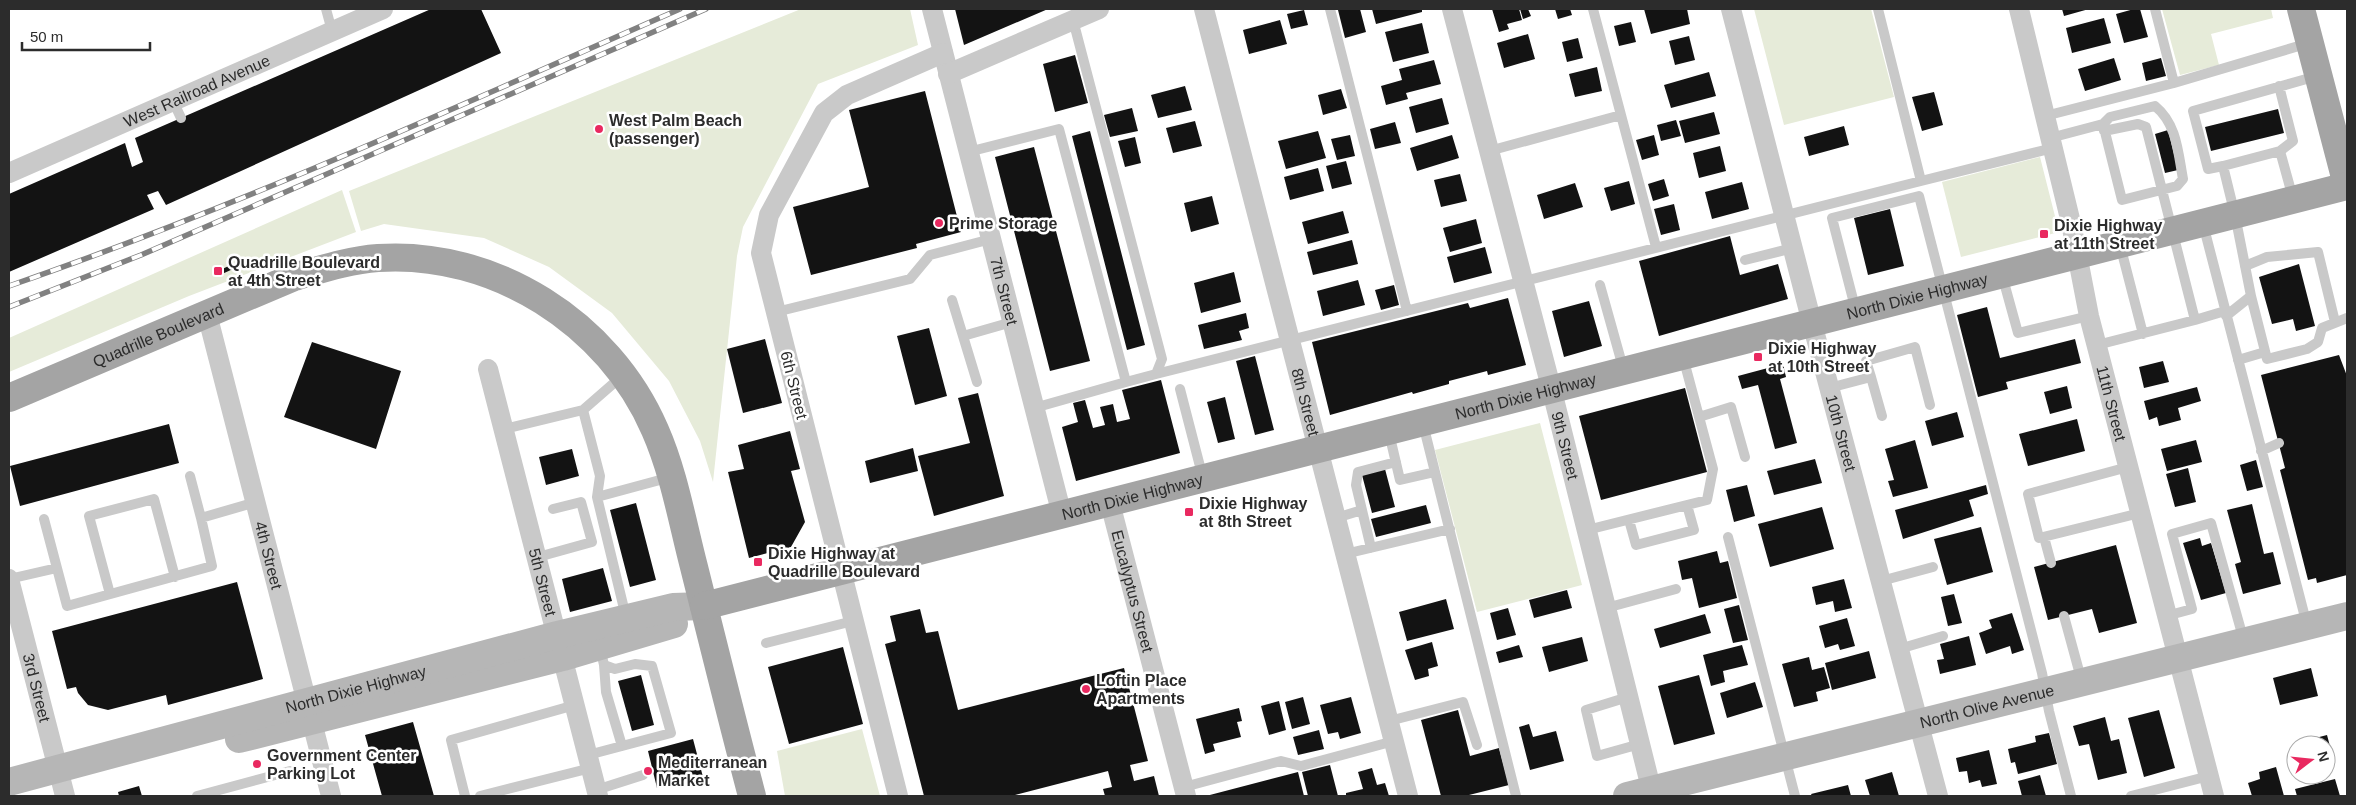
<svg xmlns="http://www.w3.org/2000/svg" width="2356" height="805" font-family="Arial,sans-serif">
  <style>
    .green { fill: #e6ebd9 }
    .building { fill: #131313 }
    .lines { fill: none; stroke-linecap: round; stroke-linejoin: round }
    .lane { stroke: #c9c9c9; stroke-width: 10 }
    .street { stroke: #c9c9c9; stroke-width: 20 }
    .secondary { stroke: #b6b6b6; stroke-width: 28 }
    .primary { stroke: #a4a4a4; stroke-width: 28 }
    .rail-casing { stroke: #818181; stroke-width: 5.5 }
    .rail { stroke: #fff; stroke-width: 4; stroke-dasharray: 11; stroke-linecap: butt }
    .poi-dot { fill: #e92960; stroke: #fff; stroke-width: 2 }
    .labels { text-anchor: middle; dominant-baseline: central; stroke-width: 5; stroke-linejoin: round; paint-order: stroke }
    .street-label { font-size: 16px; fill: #2c2c2c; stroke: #fff }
    .poi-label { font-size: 16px; font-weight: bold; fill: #2c2c2c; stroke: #fff; text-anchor: start }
  </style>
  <rect width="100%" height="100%" fill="#fff"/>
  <path class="green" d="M801,9H910L918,45L818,84L743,227L737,256L713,482L700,441L669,381L612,313L549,267L484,238L384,224L361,231L349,191Z
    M1754,9H1871L1894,97L1784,125Z
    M2162,9H2271L2273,18L2211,34L2219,65L2180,75Z
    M2040,157L2059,232L1961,257L1942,182Z
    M342,190L356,232L189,296L9,372V338Z
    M1540,423L1582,585L1477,612L1435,450Z
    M862,729L880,796H785L777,751Z"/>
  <path class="building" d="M431,9H481L501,53L166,205L158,191L147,195L154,209L9,272V194L125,143L132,167L143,162L135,138Z
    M955,9H1048L964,45Z
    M1360,9L1366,32L1345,38L1338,10Z
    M1372,9H1422V12L1376,24Z
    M1492,9H1519L1522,20L1507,24L1509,29L1499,32Z
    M1520,9H1528L1531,16L1523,19Z
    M1555,9H1570L1572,15L1558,19Z
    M1644,9H1687L1690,24L1651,34Z
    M2062,9H2089L2064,16Z
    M2134,9H2140L2148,37L2124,43L2116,14Z
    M1304,10L1308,25L1291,29L1287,14Z
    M2104,18L2111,43L2072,53L2066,28Z
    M1280,20L1287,44L1249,54L1243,30Z
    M1631,22L1636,42L1619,46L1614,26Z
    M1422,23L1429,53L1393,62L1385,32Z
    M1528,34L1535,59L1504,68L1497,43Z
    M1689,36L1695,60L1675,65L1669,41Z
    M1578,38L1583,58L1567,62L1562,42Z
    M1075,55L1088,103L1055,112L1043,64Z
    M2114,58L2121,80L2085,91L2078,69Z
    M2161,58L2166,76L2146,81L2142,63Z
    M1434,60L1441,84L1406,93L1408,99L1386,105L1381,86L1402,80L1399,69Z
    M1597,67L1602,91L1575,97L1569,74Z
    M1709,72L1716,96L1671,108L1664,85Z
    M1185,86L1192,110L1158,118L1151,95Z
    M1341,89L1347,108L1323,115L1318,95Z
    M925,91L961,232L916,244L917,248L811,275L793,207L869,187L849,110Z
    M1934,92L1943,125L1922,131L1912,97Z
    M1442,98L1449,124L1416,133L1409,107Z
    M1132,108L1138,131L1110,137L1104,115Z
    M2278,109L2284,133L2211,151L2205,127Z
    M1714,112L1720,134L1685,143L1679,121Z
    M1676,120L1681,136L1661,141L1657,125Z
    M1195,121L1202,146L1173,153L1166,128Z
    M1395,122L1401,143L1375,149L1370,129Z
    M1844,126L1849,145L1809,156L1804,137Z
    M2168,130L2178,170L2165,173L2155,134Z
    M1090,131L1145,345L1127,350L1072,136Z
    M1318,131L1326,158L1286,169L1278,141Z
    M1350,135L1355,156L1337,160L1331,139Z
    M1452,135L1459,158L1417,171L1410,148Z
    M1654,135L1659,155L1642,160L1636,140Z
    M1135,137L1141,163L1125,167L1118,141Z
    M1720,146L1726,171L1699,178L1693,153Z
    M1034,147L1090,361L1050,371L995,157Z
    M1346,161L1352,184L1332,189L1326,166Z
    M1318,168L1324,191L1290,200L1284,177Z
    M1460,174L1467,201L1441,207L1434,180Z
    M1664,179L1669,196L1653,201L1648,184Z
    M1629,181L1635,204L1611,211L1604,188Z
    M1742,182L1749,209L1712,219L1705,192Z
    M1575,183L1583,207L1544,219L1537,195Z
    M1212,196L1219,224L1191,232L1184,203Z
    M1674,204L1680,230L1661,235L1654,209Z
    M1890,209L1904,266L1868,275L1854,218Z
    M1343,211L1349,233L1308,244L1302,222Z
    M1476,219L1482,243L1450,252L1443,228Z
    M1730,236L1740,275L1778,264L1788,299L1659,336L1639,261Z
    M1352,240L1358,264L1313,275L1307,252Z
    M1485,247L1492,273L1454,283L1447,257Z
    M2299,264L2315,326L2296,331L2293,319L2272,324L2259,277Z
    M231,265L233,269L222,274L220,270Z
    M1234,272L1241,302L1201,313L1194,283Z
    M1358,280L1365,305L1323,316L1317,291Z
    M1394,285L1399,305L1381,310L1375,290Z
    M1508,298L1526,365L1488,375L1487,371L1449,381V384L1413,394L1412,392L1330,415L1312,342L1468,303L1470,308Z
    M1589,301L1602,346L1564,357L1552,311Z
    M1987,307L2000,358L2075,339L2081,363L2006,382L2008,389L1978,397L1957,315Z
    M1246,313L1249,328L1239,331L1242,340L1204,349L1198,325Z
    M929,328L947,396L915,405L897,336Z
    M765,339L782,403L743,413L727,349Z
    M312,342L401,371L376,449L284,417Z
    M2339,355L2347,376V575L2317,583L2316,578L2308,580L2280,470L2285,468L2261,375Z
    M1255,356L1274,430L1255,435L1236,361Z
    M2163,361L2169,382L2144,388L2139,367Z
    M1783,364L1786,377L1780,379L1797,443L1775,449L1758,385L1742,389L1738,376Z
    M1161,380L1180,453L1076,481L1062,427L1078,422L1073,403L1085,400L1093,428L1105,425L1100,407L1113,404L1117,422L1130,419L1122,390Z
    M2067,386L2072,408L2050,414L2044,392Z
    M2197,387L2201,401L2178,408L2181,420L2159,426L2157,417L2149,420L2144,401Z
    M1685,388L1707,472L1601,500L1579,416Z
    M978,393L1004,496L934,516L918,456L970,443L958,398Z
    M1225,397L1235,439L1218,443L1207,402Z
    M1957,412L1964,437L1932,446L1925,421Z
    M2077,419L2085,451L2028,466L2019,434Z
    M169,424L179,463L20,506L10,466Z
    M790,431L800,469L791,471L805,522L791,547L749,558L728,472L744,469L738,445Z
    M1915,440L1928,488L1893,497L1888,481L1894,480L1885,449Z
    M2196,440L2202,462L2167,471L2161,449Z
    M913,448L918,471L870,483L865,461Z
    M572,449L579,476L546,485L539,457Z
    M1815,459L1822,483L1774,495L1767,471Z
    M2256,460L2263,487L2247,491L2240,465Z
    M2188,468L2196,502L2175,507L2166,474Z
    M1385,469L1395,507L1372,513L1362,475Z
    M1747,485L1755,516L1734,522L1726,490Z
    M1986,485L1988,494L1969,500L1974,516L1903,539L1895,510Z
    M636,503L656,580L630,587L610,510Z
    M2252,504L2264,554L2273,552L2281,584L2243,594L2235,564L2241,562L2227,510Z
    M1426,505L1431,523L1376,537L1371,519Z
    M1822,507L1834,549L1770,567L1758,524Z
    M1981,527L1993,572L1947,585L1934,539Z
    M2200,538L2202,546L2211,543L2226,593L2201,600L2183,543Z
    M2116,545L2137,623L2099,633L2092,609L2048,620L2034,567Z
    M1717,551L1720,563L1728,561L1737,598L1699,608L1692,578L1682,580L1678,561Z
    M603,568L612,601L570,612L562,579Z
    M1844,579L1852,608L1835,612L1833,601L1816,605L1812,587Z
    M237,582L263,679L168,705L166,695L108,710L88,705L78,693L76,687L67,689L52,631Z
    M1567,590L1572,608L1534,618L1529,600Z
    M1954,594L1962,623L1948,626L1941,597Z
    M1446,599L1454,629L1407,641L1399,612Z
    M1739,605L1748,640L1733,643L1724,609Z
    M1508,608L1516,635L1497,640L1490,613Z
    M920,609L926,633L938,631L958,710L1124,668L1148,761L1130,765L1134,781L1154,776L1159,796H1105L1103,789L1112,787L1108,771L1011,796H924L885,644L896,641L890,616Z
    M2012,613L2024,650L2012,654L2010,646L1986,654L1979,633L1992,628L1989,620Z
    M1705,614L1711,633L1660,648L1654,629Z
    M1847,618L1855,646L1840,650L1838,644L1825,648L1819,626Z
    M1969,636L1976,665L1940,674L1937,660L1944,659L1940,644Z
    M1582,637L1588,661L1549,672L1542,647Z
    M1432,642L1438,666L1428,669L1429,676L1415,680L1405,650Z
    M1519,645L1523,657L1499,663L1496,652Z
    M1742,645L1748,665L1723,671L1725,682L1711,686L1703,655Z
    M843,647L863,724L789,744L768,667Z
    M1869,651L1876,678L1832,690L1825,663Z
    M1809,657L1812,670L1824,667L1830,688L1816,692L1818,701L1794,707L1782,664Z
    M2311,668L2318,696L2280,705L2273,678Z
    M641,675L654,725L632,731L618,681Z
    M1699,675L1715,734L1674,745L1658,686Z
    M1755,682L1763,707L1727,718L1720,693Z
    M1303,697L1310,724L1292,729L1285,702Z
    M1351,697L1361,733L1340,739L1338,732L1328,734L1320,705Z
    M1279,701L1286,730L1269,735L1261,706Z
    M1239,708L1242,721L1237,722L1241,737L1213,744L1215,751L1205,754L1196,719Z
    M1458,710L1470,756L1499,748L1509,785L1465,796H1441L1421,720Z
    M2159,710L2175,768L2144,777L2128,718Z
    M2105,717L2111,741L2119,739L2127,773L2098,780L2089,744L2079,746L2073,726Z
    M413,722L434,796H382L365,735Z
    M1529,724L1533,737L1556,731L1564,761L1530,770L1519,727Z
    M1319,730L1324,749L1298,755L1293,737Z
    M2049,733L2057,764L2018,774L2015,762L2011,763L2008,749L2036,742L2035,736Z
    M2327,735L2331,750L2326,751V745H2301L2300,742Z
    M693,739L703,777L657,788L648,751Z
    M1989,750L1997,784L1982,787L1980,780L1969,783L1967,771L1959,772L1956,758Z
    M1330,765L1338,796H1308L1302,772Z
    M2276,767L2284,796H2252L2248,783L2260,779L2259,772Z
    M1372,768L1377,785L1385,783L1389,796H1346V793L1363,789L1358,772Z
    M1298,772L1304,796H1206Z
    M1892,772L1899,796H1870L1865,780Z
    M2040,775L2046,796H2022L2018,781Z
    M2335,779L2340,796H2297L2295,789Z
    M1848,785L1851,796H1812L1811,794Z
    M139,786L142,796H119L118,792Z"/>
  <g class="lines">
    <path class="lane" d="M326,9L332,31
      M1330,9L1407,311
      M1878,9L1921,181L2053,148
      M2155,9L2174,83
      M1073,20L1162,359L1156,374L1126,382
      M173,101L181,118
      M1621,115L1656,247
      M2045,116L2174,83L2309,43
      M2104,131L2138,124L2146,127L2195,320L2225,311
      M2050,138L2103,124L2122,200L2177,186L2183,179C2178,152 2177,124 2155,106L2110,117L2103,124
      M1489,151L1621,115L1593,9
      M2280,151L2293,198
      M968,152L1059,129L1126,382L1034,408
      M2223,166L2280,151L2293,141L2279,86
      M2203,224L2307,625
      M2120,245L2143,334
      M1745,260L1793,248
      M2245,266L2267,257L2318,252L2335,322
      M2002,275L2018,333L2089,316
      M1600,285L1624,371
      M2251,296L2267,359L2307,349L2318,342L2322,328L2347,318
      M952,300L963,336L1012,322
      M1856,311L1832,218L1919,196L2042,673L2049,711L2071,796
      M776,312L910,279L930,255L991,239
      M2226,316L2251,296L2235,215L2223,166L2208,169L2193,111L2317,76
      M963,336L977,382
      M2097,345L2195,320
      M2238,360L2265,352
      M1156,374L1921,181
      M1871,377L1882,416
      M1829,388L1871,377L1866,361L1915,347L1930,405
      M1180,389L1203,478
      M583,410L622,376
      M1699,417L1731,407L1745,457
      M1423,424L1516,796
      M504,429L583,410L600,476L597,497L626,617
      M1389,433L1400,480L1435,472
      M2261,451L2279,443
      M2128,467L2028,494L2039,538L2140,513
      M190,476L201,518L256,502
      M597,497L671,477
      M1336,518L1362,510
      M44,519L67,606L212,566L201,518
      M1629,520L1636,545L1694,530L1687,505
      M1587,530L1707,500L1713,469L1683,357
      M1728,537L1795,796
      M2044,537L2051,563
      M1371,548L1356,485L1358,472L1396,462
      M1345,554L1450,529
      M538,557L592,542L581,502L553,509
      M9,579L57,568
      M1881,581L1933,567
      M110,594L89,516L154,499L175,577
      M1606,608L1676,589
      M2064,616L2082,682
      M2166,616L2192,609L2172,534L2211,523L2244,641
      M766,643L853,621
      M1899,649L1943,636
      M604,665L606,692L622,746
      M1628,697L1586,710L1597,756L1640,744
      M1389,721L1463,702L1477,745
      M588,755L671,733L652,666L635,664L615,669L604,665L600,647
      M1184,787L1281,761L1301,766L1394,741
      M596,790L643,775
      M197,796L290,771
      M465,796L451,740L575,705
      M480,796L591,768
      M2131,796L2209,776"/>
    <g class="street">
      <path id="s1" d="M932,9L1062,515"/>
      <path id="s2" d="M1204,9L1408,796"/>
      <path id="s3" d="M1452,9L1552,391L1653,796"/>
      <path id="s4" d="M1731,9L1812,323L1938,796"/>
      <path id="s5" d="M2019,9L2071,223L2089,316L2214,796"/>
      <path d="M948,74L1099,9"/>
      <path id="s6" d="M9,173L383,9"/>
      <path id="s7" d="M207,314L331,796"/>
      <path id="s8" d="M488,369L598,796"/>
      <path id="s9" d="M1110,503L1186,796"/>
      <path id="s10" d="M9,579L65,796"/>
      <path d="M898,796L761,253L769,215L824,113L847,95L943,53"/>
    </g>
    <g class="secondary">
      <path d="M239,739L563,657L674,624"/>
      <path id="s11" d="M9,782L557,635L673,607L704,606"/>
      <path id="s12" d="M1627,796L2347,616"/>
    </g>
    <g class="primary">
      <path d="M2301,9L2347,185"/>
      <path id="s13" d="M9,398L294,277C322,269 349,260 378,258C494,250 609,323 655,430C674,473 682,521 694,567C713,643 732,720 752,796"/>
      <path id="s14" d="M704,606L2347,186"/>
    </g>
    <defs>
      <path id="rail" d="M9,286C238,207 458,106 680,9
        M9,307L141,255L706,9"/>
    </defs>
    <use href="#rail" class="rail-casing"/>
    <use href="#rail" class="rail"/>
  </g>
  <g class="poi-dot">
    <circle cx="599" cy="129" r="5"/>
    <circle cx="939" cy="223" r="5"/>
    <rect x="2039" y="229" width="10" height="10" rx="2.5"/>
    <rect x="213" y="266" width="10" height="10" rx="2.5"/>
    <rect x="1753" y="352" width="10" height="10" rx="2.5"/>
    <rect x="1184" y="507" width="10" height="10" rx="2.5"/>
    <rect x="753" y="557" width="10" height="10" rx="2.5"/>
    <circle cx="1086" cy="689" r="5"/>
    <circle cx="257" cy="764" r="5"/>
    <circle cx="648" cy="771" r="5"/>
  </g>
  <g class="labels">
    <g class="street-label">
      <text stroke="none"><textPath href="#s6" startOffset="205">West Railroad Avenue</textPath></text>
      <text stroke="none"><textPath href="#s1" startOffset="291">7th Street</textPath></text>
      <text stroke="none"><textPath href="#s14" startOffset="1252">North Dixie Highway</textPath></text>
      <text stroke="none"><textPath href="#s13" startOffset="162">Quadrille Boulevard</textPath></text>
      <text transform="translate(794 385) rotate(76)">6th Street</text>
      <text stroke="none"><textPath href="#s14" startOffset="848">North Dixie Highway</textPath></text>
      <text stroke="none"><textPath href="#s2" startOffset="406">8th Street</textPath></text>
      <text stroke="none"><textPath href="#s5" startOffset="405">11th Street</textPath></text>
      <text stroke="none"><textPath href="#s4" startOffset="438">10th Street</textPath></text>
      <text stroke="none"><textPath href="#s3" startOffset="451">9th Street</textPath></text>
      <text stroke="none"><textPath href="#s14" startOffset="442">North Dixie Highway</textPath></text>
      <text stroke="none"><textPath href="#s7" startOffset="249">4th Street</textPath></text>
      <text stroke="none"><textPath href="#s8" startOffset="220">5th Street</textPath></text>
      <text stroke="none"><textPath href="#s9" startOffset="91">Eucalyptus Street</textPath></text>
      <text stroke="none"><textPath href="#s10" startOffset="112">3rd Street</textPath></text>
      <text stroke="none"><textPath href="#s11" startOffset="359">North Dixie Highway</textPath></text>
      <text stroke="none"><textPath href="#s12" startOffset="371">North Olive Avenue</textPath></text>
    </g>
    <g class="poi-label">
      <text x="609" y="120">West Palm Beach<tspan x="609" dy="18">(passenger)</tspan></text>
      <text x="949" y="223">Prime Storage</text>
      <text x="2054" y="225">Dixie Highway<tspan x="2054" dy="18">at 11th Street</tspan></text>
      <text x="228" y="262">Quadrille Boulevard<tspan x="228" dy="18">at 4th Street</tspan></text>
      <text x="1768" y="348">Dixie Highway<tspan x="1768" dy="18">at 10th Street</tspan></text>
      <text x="1199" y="503">Dixie Highway<tspan x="1199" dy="18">at 8th Street</tspan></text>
      <text x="768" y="553">Dixie Highway at<tspan x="768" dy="18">Quadrille Boulevard</tspan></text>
      <text x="1096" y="680">Loftin Place<tspan x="1096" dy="18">Apartments</tspan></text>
      <text x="267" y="755">Government Center<tspan x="267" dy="18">Parking Lot</tspan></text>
      <text x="658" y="762">Mediterranean<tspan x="658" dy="18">Market</tspan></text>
    </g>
  </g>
  <rect width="2356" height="805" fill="none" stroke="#2c2c2c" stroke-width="20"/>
  <g transform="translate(2311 760) rotate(74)"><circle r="24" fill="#ffffff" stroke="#ababab"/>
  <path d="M0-4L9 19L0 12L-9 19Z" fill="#e92960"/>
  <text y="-8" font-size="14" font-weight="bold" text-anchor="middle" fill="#2c2c2c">N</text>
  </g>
  <path d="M22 42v8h128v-8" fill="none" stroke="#2c2c2c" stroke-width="2.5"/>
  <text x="30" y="42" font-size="15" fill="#2c2c2c" stroke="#ffffff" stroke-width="4" paint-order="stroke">50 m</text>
</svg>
